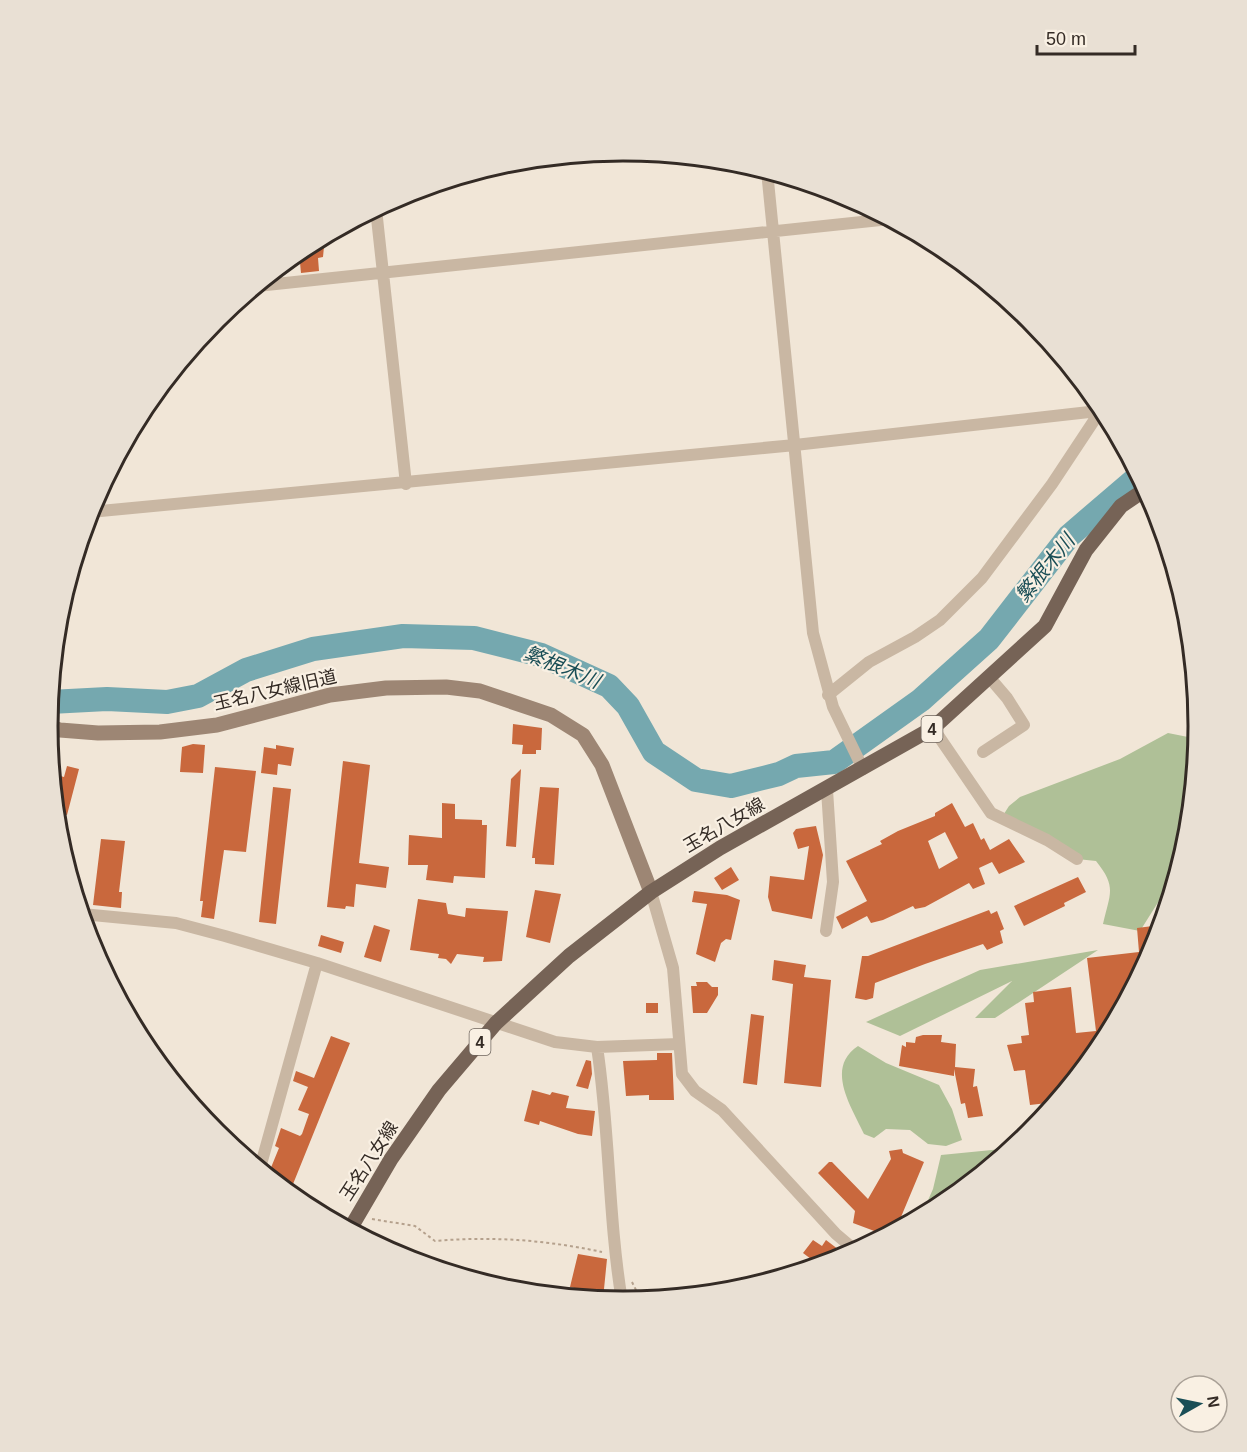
<svg xmlns="http://www.w3.org/2000/svg" width="1247" height="1452" font-family="Helvetica,'Noto Sans JP',sans-serif">
  <style>
    .green { fill: #afc097 }
    .lines { fill: none; stroke-linecap: round; stroke-linejoin: round }
    .river { stroke: #75a8af; stroke-width: 24 }
    .building { fill: #c9683d; fill-rule: evenodd }
    .path { stroke: #b5a18d; stroke-width: 2; stroke-dasharray: 3 3; stroke-linecap: butt }
    .street { stroke: #c9b7a3; stroke-width: 12 }
    .secondary { stroke: #9d8674; stroke-width: 15 }
    .primary { stroke: #766356; stroke-width: 15 }
    .labels { text-anchor: middle; dominant-baseline: central; stroke-width: 4.5; stroke-linejoin: round; paint-order: stroke }
    .shield { fill: #f9f0e3; stroke: #6f665e; stroke-width: 1.5 }
    .shield-label { font-size: 16px; font-weight: bold; fill: #342b25 }
    .street-label { font-size: 18px; fill: #342b25; stroke: #f9f0e3 }
    .water-label { font-size: 20px; font-style: italic; fill: #1a4e56; stroke: #f9f0e3 }
    .rim { fill: none; stroke: #342b25; stroke-width: 3 }
  </style>
  <rect width="100%" height="100%" fill="#f1e6d7"/>
  <path class="green" d="M1168,733L1198,739L1188,839L1179,869L1140,931L1103,924C1110,893 1117,887 1096,861L1077,859L1002,817L1009,806L1020,797L1120,759Z
    M1098,950L995,1018H975L1012,981L900,1036L866,1022L980,970Z
    M858,1046L886,1063L939,1085L952,1109L962,1140L946,1146L928,1144L910,1130L886,1129L874,1138L864,1134C851,1106 825,1068 858,1046Z
    M1002,1149L1009,1151L943,1205L921,1216L933,1189L941,1155Z"/>
  <g class="lines">
    <path class="river" d="M50,702L107,699L167,702L198,696L246,670L313,649L403,636L474,638L541,655L609,686L628,706L654,752L696,780L731,786L779,774L796,766L834,762L921,700L989,639L1069,536L1139,476"/>
  </g>
  <path class="building" d="M325,236L323,257L318,258L319,271L301,273L299,252Z
    M513,724L542,728L541,750H536V754H522L523,745L512,744Z
    M193,744L205,745L203,773L180,772L182,747Z
    M276,745L294,748L291,766L278,764L277,775L261,773L264,747L276,749Z
    M343,761L370,765L359,863L389,867L386,888L356,884L354,907L346,906L345,909L327,907Z
    M67,766L79,769L67,815L56,812L53,774L64,777Z
    M215,767L256,771L246,852L224,850L214,919L201,917L203,901H200Z
    M521,769L516,847L506,846L511,779Z
    M273,787L291,789L276,924L259,922Z
    M540,787L559,788L554,865L535,864V858H532Z
    M442,803L455,804V819L482,820V825H487L485,878L454,876L453,883L426,880L428,865H408L409,835L442,838Z
    M952,803L965,827L973,823L981,840L984,838L990,850L1009,839L1025,862L999,874L992,862L979,868L985,884L973,889L969,883L925,907L915,909L913,906L883,920L871,923L867,916L842,929L836,917L867,901L846,861L882,844L880,841L898,831L935,816V813ZM945,832L958,858L939,869L928,841Z
    M816,826L823,855L812,919L772,911L768,897L770,876L804,880L809,846L798,849L793,833L796,829Z
    M101,839L125,841L119,892H122L121,908L93,905Z
    M731,867L739,880L722,890L714,878Z
    M1078,877L1086,892L1064,903L1065,906L1024,926L1014,906Z
    M535,890L561,894L550,943L526,937Z
    M694,891L727,895L740,900L731,940L726,939L721,943L715,962L696,954L707,904L692,902Z
    M418,899L446,903L448,914L465,917L466,908L508,911L502,961L483,962L484,957L457,954L451,964L446,959L438,958L439,954L410,950Z
    M989,910L991,914L997,911L1004,929L1000,931L1003,943L987,950L983,944L925,964L875,983L873,998L866,1000L855,998L862,956H868Z
    M374,925L390,930L381,962L364,957Z
    M1161,925L1155,947L1102,1046L1066,1090L1057,1091L1056,1102L1030,1105L1025,1070L1014,1071L1007,1045L1022,1043L1021,1036L1029,1035L1025,1003L1034,1002L1033,992L1071,987L1076,1033L1096,1031L1087,958L1139,952L1137,928Z
    M321,935L344,942L341,953L318,946Z
    M774,960L806,965L804,977L831,980L821,1087L784,1083L793,984L772,980Z
    M696,982H707L712,987H718V995L707,1013H693L691,986H697Z
    M646,1003H658V1013H646Z
    M751,1014L764,1016L757,1085L743,1083Z
    M923,1035H942L941,1042L956,1044L955,1067L975,1069L973,1087L977,1086L983,1116L968,1118L965,1103L961,1104L954,1069V1076L899,1066L902,1045L906,1047V1042L915,1043L916,1037Z
    M331,1036L350,1043L291,1189L270,1177L273,1171L270,1170L279,1148L275,1146L281,1128L300,1136L302,1134L309,1114L298,1110L308,1087L293,1081L296,1071L314,1078Z
    M657,1053H672L674,1100H649V1095L626,1096L623,1061L657,1060Z
    M586,1060L591,1061L592,1074L588,1089L576,1086Z
    M532,1090L550,1095L552,1092L569,1096L566,1108L595,1111L592,1136L578,1134L540,1121L539,1125L524,1121Z
    M902,1149L903,1153L924,1162L901,1217L905,1219L902,1227L885,1235L853,1223L855,1211L818,1173L829,1162H832L868,1199L891,1159L889,1151Z
    M813,1240L822,1246L826,1240L847,1256L819,1265L803,1253Z
    M578,1254L607,1259L603,1299L591,1298L592,1292L570,1287Z"/>
  <g class="lines">
    <path class="path" d="M323,1215L340,1219
      M372,1219L415,1226L435,1241C492,1236 546,1240 602,1252
      M632,1282L637,1292L687,1289L707,1293"/>
    <path class="street" d="M767,171L813,633L833,707L863,769
      M376,209L406,484
      M257,286L890,219
      M90,512L795,445L1098,411
      M828,695L869,662L915,637L940,620L982,578L1052,484L1101,410
      M933,728L991,813L1047,840L1077,859
      M983,752L1024,725L1007,698L989,677
      M651,892L673,968L682,1074L695,1091L722,1110L836,1234L856,1251
      M82,914L176,923L225,936L317,963L555,1042L597,1047L679,1044
      M826,931L833,882L827,790
      M597,1047C610,1132 608,1217 622,1301
      M260,1168L317,963"/>
    <path class="secondary" d="M48,726L60,730L98,733L160,732L217,725L330,695L386,688L446,687L480,691L551,715L583,735L602,765L651,892"/>
    <path class="primary" d="M350,1229L391,1159L439,1090L496,1023L569,956L651,892L720,848L933,728L1045,626L1086,550L1121,506L1146,489"/>
  </g>
  <g class="labels">
    <g class="shield">
      <rect x="921.5" y="716" width="21" height="26" rx="4.5"/>
      <rect x="469.5" y="1029" width="21" height="26" rx="4.5"/>
    </g>
    <g class="shield-label">
      <text x="932" y="729">4</text>
      <text x="480" y="1042">4</text>
    </g>
    <g class="street-label">
      <text transform="translate(275 690) rotate(-13)">玉名八女線旧道</text>
      <text transform="translate(724 825) rotate(-30)">玉名八女線</text>
      <text transform="translate(369 1161) rotate(-57)">玉名八女線</text>
    </g>
    <g class="water-label">
      <text transform="translate(1045 568) rotate(-51)">繁根木川</text>
      <text transform="translate(562 667) rotate(22)">繁根木川</text>
    </g>
  </g>
  <path d="M0 0H1247V1452H0ZM58 726a565 565 0 1 1 1130 0a565 565 0 1 1-1130 0Z" fill="#e9e0d4" fill-rule="evenodd"/>
  <path class="rim" d="M58 726a565 565 0 1 1 1130 0a565 565 0 1 1-1130 0Z"/>
  <g transform="translate(1199 1404) rotate(81)"><circle r="28" fill="#f9f0e3" stroke="#aaa197" stroke-width="1.5"/>
  <path d="M0-4.5L10 22L0 15L-10 22Z" fill="#1a4e56"/>
  <text y="-9" font-size="16" font-weight="bold" text-anchor="middle" fill="#342b25">N</text>
  </g>
  <path d="M1037 45v9h98v-9" fill="none" stroke="#342b25" stroke-width="3"/>
  <text x="1046" y="45" font-size="18" fill="#342b25" stroke="#f9f0e3" stroke-width="4.5" paint-order="stroke">50 m</text>
</svg>
